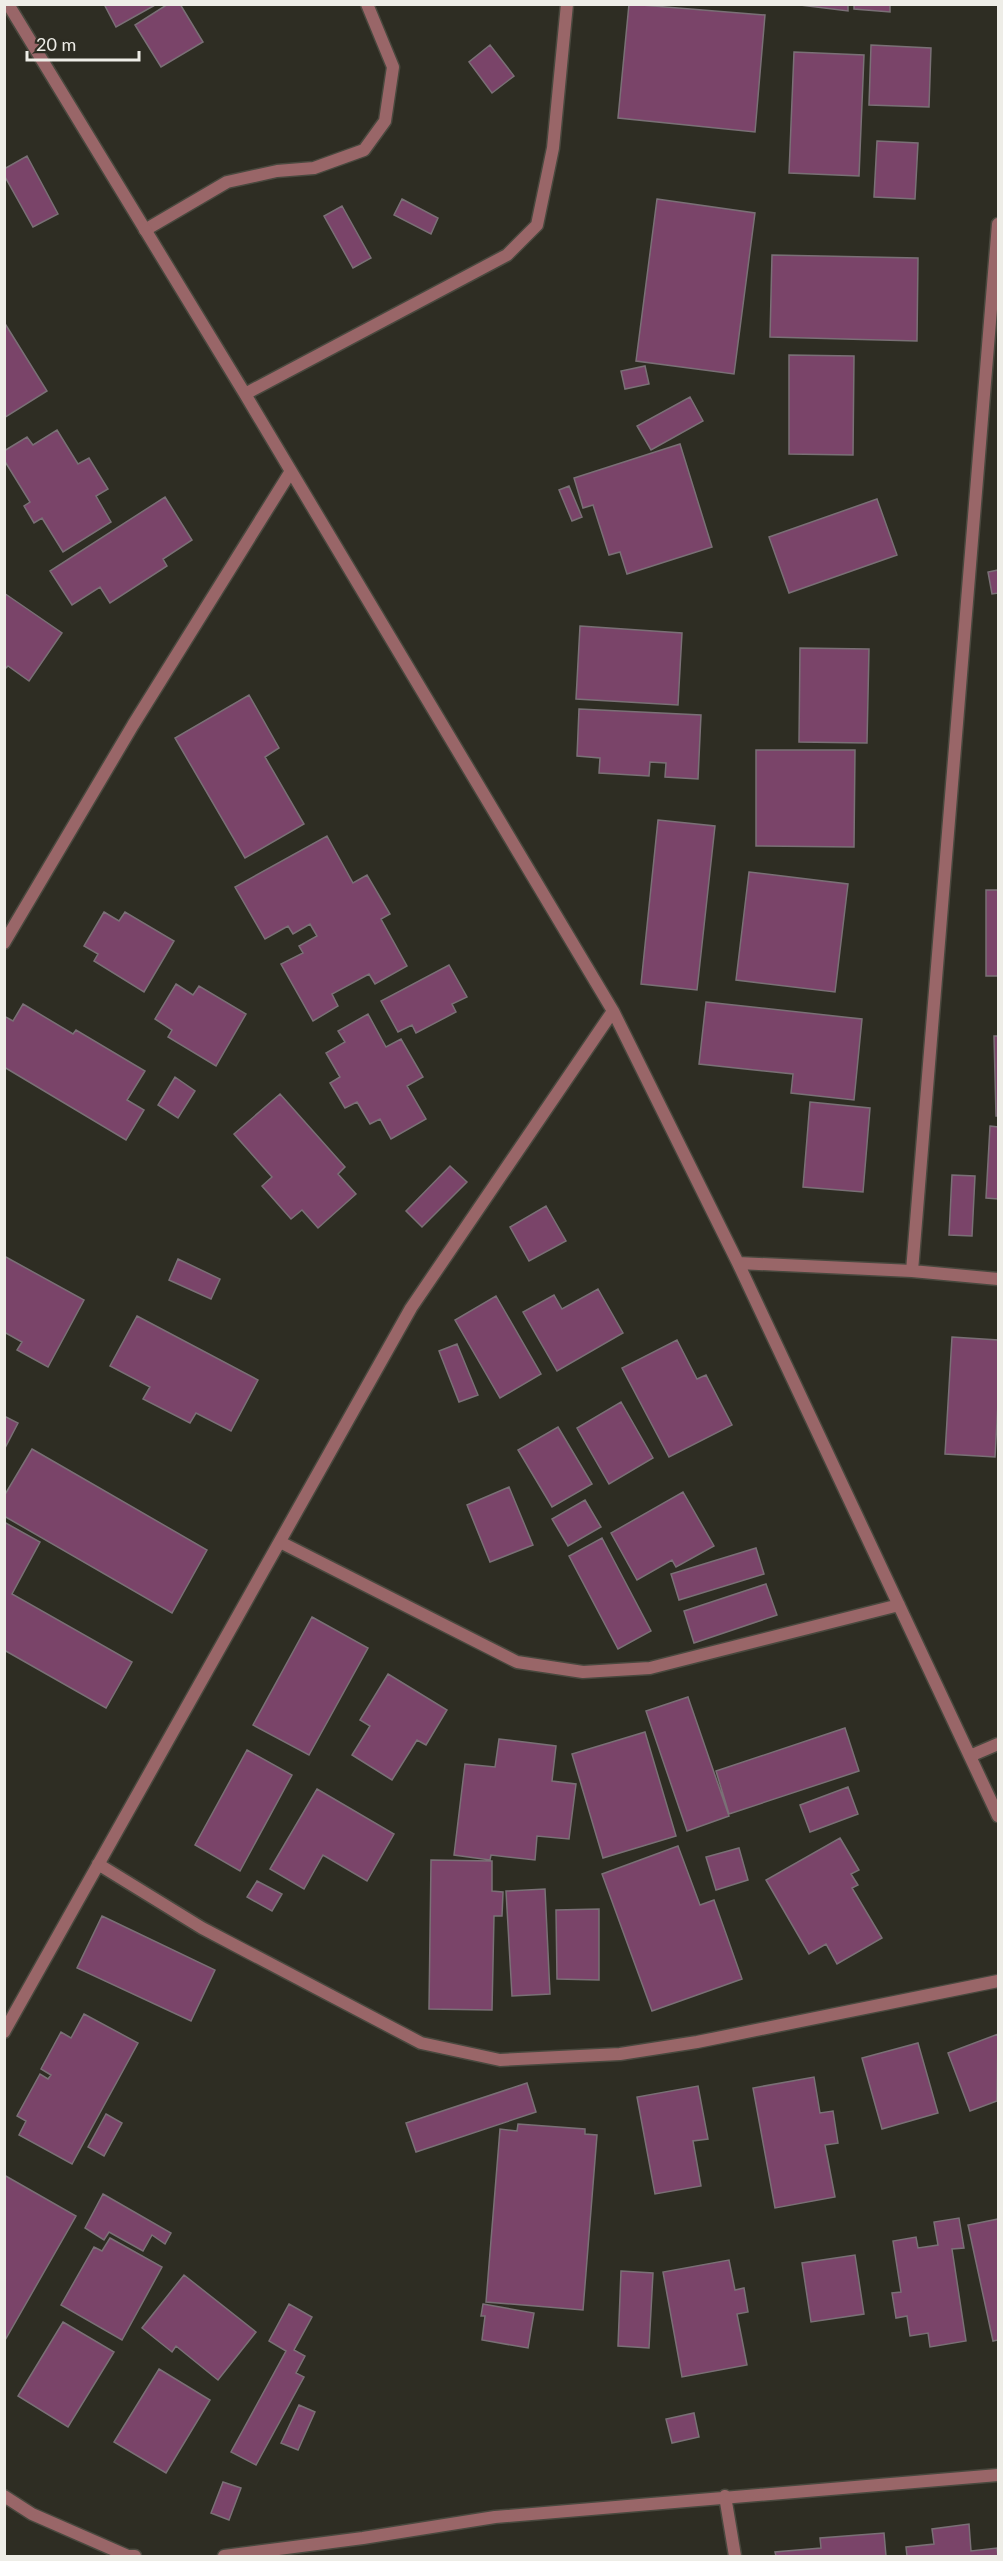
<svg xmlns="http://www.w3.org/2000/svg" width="1003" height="2561" font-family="Lato,sans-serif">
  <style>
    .building { fill: #7a4469; stroke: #7a7076; stroke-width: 1.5 }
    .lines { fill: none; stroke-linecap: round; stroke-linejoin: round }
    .service-casing { stroke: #49483e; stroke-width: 15 }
    .minor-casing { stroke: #49483e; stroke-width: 15 }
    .service { stroke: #996668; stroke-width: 12 }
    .minor { stroke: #996668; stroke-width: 12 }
  </style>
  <rect width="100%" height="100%" fill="#2e2d23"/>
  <path class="building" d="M104,4H157L116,27Z
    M168,4H180L203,42L161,67L135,25Z
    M629,4L765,15L755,132L618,118Z
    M792,4H848V11Z
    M854,4H890V12L854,9Z
    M490,45L514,76L492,93L469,62Z
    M871,45L931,48L929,107L869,105Z
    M794,52L864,55L859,176L789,173Z
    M877,141L918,143L915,199L874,197Z
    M27,156L58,214L33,227L4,175V169Z
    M402,199L438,218L431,234L394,215Z
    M657,199L755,213L734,374L636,361Z
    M342,206L371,258L353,268L324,216Z
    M772,255L918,258L917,341L770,337Z
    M4,322L47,391L4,418Z
    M789,355L854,356L853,455L789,454Z
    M645,366L649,384L625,389L621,371Z
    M690,397L703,421L651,450L637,426Z
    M57,430L78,464L89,458L108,489L96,496L111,522L63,552L42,518L34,523L24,506L30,502L4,460V451L27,437L33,445Z
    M680,444L712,547L627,574L620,552L609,555L593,505L583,508L574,478Z
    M569,486L582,517L572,521L559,490Z
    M165,497L192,540L163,559L167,566L110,603L100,587L72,605L50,571Z
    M877,499L897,555L789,593L769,537Z
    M998,570V593L992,594L988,572Z
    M4,593L62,633L29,681L8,666L4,670Z
    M580,626L682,633L678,705L576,699Z
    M800,648L869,649L867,743L799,742Z
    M249,695L279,748L265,757L304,824L245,858L175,738Z
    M579,709L701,715L698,779L665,777L666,763L650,762L649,776L599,773L600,758L577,756Z
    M756,750H855L854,847L756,846Z
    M658,820L715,826L697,990L641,984Z
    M327,836L353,883L367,875L390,914L381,919L407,966L375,984L369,974L332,994L338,1006L313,1021L281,964L303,953L299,946L317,936L310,924L293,934L288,926L265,939L235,887Z
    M749,872L848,884L835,992L736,980Z
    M986,890H998V976H986Z
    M104,912L119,921L125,912L174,941L144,992L94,961L98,954L84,946Z
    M449,965L467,997L452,1004L456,1012L416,1033L412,1025L398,1032L381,1001Z
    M176,984L193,995L199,986L246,1014L216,1066L168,1037L172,1030L155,1019Z
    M706,1002L862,1019L854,1100L791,1093L793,1074L699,1064Z
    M23,1004L73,1034L76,1030L145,1071L127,1100L144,1110L126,1140L4,1067V1016L13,1021Z
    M368,1014L386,1047L401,1039L423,1077L407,1086L426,1119L391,1139L380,1119L370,1124L357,1102L345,1108L330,1083L340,1077L326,1053L345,1042L338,1031Z
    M994,1036H998V1116H996Z
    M175,1077L195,1091L178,1118L158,1105Z
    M280,1094L345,1167L338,1174L356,1194L318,1228L302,1210L291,1219L262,1186L272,1177L234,1134Z
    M810,1102L870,1108L863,1192L803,1187Z
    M990,1126L998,1127V1199L986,1198Z
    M450,1166L467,1182L422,1227L406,1211Z
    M952,1175L975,1176L972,1236L949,1235Z
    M546,1206L566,1241L529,1261L510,1227Z
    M4,1256L84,1300L48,1367L17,1350L22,1342L4,1332Z
    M178,1259L220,1279L211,1299L169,1280Z
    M598,1289L623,1333L557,1371L523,1312L554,1295L562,1309Z
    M496,1296L541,1374L500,1398L455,1320Z
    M137,1316L258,1380L231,1431L196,1413L190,1423L143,1399L150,1387L110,1366Z
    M952,1337L998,1340V1403L995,1457L945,1454Z
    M677,1340L697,1379L706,1375L732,1425L669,1457L622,1368Z
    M457,1344L478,1395L459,1402L439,1351Z
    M621,1402L653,1458L609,1484L577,1428Z
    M4,1416L18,1423L4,1450Z
    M558,1427L592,1484L552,1507L518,1450Z
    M32,1449L207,1550L172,1613L4,1516V1496Z
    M509,1487L533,1545L490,1562L467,1505Z
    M683,1492L714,1546L676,1567L672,1560L637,1580L611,1533Z
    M585,1500L601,1527L568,1546L552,1519Z
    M4,1522L40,1542L12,1594L132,1662L106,1708L4,1650Z
    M602,1538L651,1631L618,1649L569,1556Z
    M756,1548L764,1574L679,1600L671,1574Z
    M766,1584L777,1615L694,1643L684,1611Z
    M312,1617L368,1648L309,1755L253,1725Z
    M388,1674L447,1710L426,1745L417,1740L392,1780L352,1755L370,1726L360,1720Z
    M688,1697L729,1816L687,1831L646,1711Z
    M845,1728L859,1771L729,1814L716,1771Z
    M645,1732L676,1836L603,1858L572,1754Z
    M499,1739L556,1746L552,1781L576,1784L569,1839L537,1836L535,1860L491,1855L490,1860L454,1855L465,1764L495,1767Z
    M247,1750L292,1775L240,1871L195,1845Z
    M848,1787L858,1814L810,1832L800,1805Z
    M317,1789L394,1834L367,1881L323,1855L304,1889L270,1869Z
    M840,1838L859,1870L851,1874L858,1885L852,1888L882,1938L837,1964L826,1944L809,1954L766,1880Z
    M678,1846L700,1905L714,1900L742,1979L652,2011L602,1874Z
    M739,1848L748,1880L716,1890L706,1857Z
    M431,1860L492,1861V1891L503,1892L502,1916H494L492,2010L429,2009Z
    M257,1881L282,1894L272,1911L247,1897Z
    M545,1889L550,1994L512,1996L506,1891Z
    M599,1909V1980L557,1979L556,1910Z
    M102,1916L215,1970L191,2021L77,1968Z
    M84,2014L138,2043L72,2164L19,2135L26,2121L17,2116L40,2074L48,2079L51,2075L41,2069L61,2032L71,2038Z
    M998,2034L997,2101L970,2111L948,2053Z
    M918,2043L938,2113L882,2129L862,2058Z
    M814,2077L820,2113L833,2111L838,2143L825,2145L835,2197L775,2208L753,2088Z
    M527,2083L536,2112L416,2152L406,2123Z
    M698,2086L708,2139L693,2141L701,2186L655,2194L637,2097Z
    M106,2114L122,2123L104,2156L88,2147Z
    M518,2124L585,2129V2134L597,2135L583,2310L486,2302L500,2129L517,2131Z
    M4,2175L76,2216L4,2342Z
    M103,2194L171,2233L165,2244L152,2235L143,2251L109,2232L104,2240L85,2228Z
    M959,2218L964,2248L952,2249L966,2341L930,2347L928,2333L910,2336L907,2316L896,2318L892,2293L901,2292L893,2241L916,2237L918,2248L938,2245L934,2222Z
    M998,2219V2340L993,2341L968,2225Z
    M110,2238L162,2267L122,2340L61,2305L94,2247L102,2251Z
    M855,2255L864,2314L811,2322L802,2263Z
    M729,2260L735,2290L744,2288L748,2312L737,2314L747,2365L682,2377L663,2272Z
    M621,2271L653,2273L649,2348L618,2346Z
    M184,2275L256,2332L218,2380L176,2346L172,2352L142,2328Z
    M289,2304L312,2317L294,2350L305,2356L296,2373L304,2377L256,2465L231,2452L286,2351L269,2341Z
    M483,2304L534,2313L528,2348L482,2340L485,2316H481Z
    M63,2322L114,2352L68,2427L18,2396Z
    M159,2369L210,2400L166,2473L114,2442Z
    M299,2405L315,2412L298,2450L281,2443Z
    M694,2413L699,2437L672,2443L666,2419Z
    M223,2482L241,2488L229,2520L211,2513Z
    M969,2524L971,2551L997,2548L998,2556H907L906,2547L934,2544L932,2529Z
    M884,2533L886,2556H776L775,2552L821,2548L820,2538Z"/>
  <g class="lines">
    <defs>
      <path id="service" d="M145,230L227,182L277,171L314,168L364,150L385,121L393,67L367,4"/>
      <path id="minor" d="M8,4L245,394L613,1011L738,1263L998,1816
        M245,394L507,255L537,225L553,148L567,4
        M4,943L133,725L291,471
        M738,1263L912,1271L998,1279
        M912,1271L998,224
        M280,1542L517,1662L583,1672L650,1668L899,1605
        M970,1756L998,1744
        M98,1864L202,1928L421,2043L500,2060L620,2054L697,2042L998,1981
        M4,2032L411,1308L613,1011
        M4,2496L32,2514L128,2556H135
        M725,2496L735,2556
        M224,2556L363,2538L495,2517L998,2475"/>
    </defs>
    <use href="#service" class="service-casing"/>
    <use href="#minor" class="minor-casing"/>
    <use href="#service" class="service"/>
    <use href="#minor" class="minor"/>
  </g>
  <rect width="1003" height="2561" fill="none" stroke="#eeede7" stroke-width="12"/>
  <path d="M27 51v9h112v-9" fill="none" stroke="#eeede7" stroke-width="3"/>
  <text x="36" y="51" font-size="18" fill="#eeede7" stroke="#2e2d23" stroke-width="4.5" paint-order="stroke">20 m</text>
</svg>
